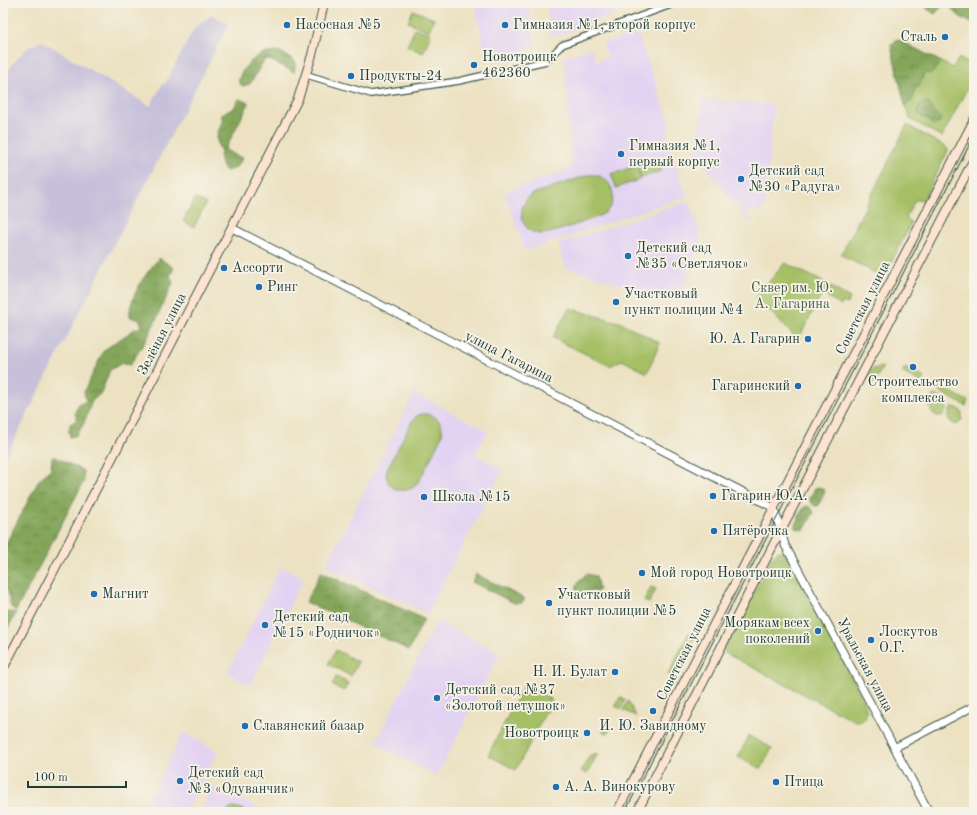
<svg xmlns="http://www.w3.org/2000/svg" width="977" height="815" font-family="'Old Standard TT',serif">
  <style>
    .built { fill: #e3d3f2 }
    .industrial { fill: #c6c0da }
    .green { fill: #a5bf65; stroke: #627e4c }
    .forest { fill: url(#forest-crowns); stroke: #527247 }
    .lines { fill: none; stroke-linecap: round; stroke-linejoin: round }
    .minor-casing { stroke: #3e5649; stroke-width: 8 }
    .tertiary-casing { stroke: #3e5649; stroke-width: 9 }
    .secondary-casing { stroke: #3e5649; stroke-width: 10 }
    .minor { stroke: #fff; stroke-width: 5.5 }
    .tertiary { stroke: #fff; stroke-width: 7 }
    .secondary { stroke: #fde4d1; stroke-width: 8 }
    .tram { stroke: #1f3d34; stroke-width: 1 }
    .poi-dot { fill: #1f6fb2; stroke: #f7f3e8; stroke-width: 1.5 }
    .labels { text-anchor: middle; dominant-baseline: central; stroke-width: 3.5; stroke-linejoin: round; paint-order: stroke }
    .poi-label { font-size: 14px; fill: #1f3d34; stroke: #f7f3e8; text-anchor: start }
    .park-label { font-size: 14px; fill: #405e40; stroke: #f7f3e8 }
    .street-label { font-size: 14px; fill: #1f3d34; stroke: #f7f3e8 }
  </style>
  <defs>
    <pattern id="forest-crowns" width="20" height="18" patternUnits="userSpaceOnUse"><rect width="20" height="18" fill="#84a65a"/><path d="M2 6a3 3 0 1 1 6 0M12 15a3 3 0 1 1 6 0" fill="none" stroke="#6b884b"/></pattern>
  </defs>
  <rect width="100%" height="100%" fill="#f7f3e8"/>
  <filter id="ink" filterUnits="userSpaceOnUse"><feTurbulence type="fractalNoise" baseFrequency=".025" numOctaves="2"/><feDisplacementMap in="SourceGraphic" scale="8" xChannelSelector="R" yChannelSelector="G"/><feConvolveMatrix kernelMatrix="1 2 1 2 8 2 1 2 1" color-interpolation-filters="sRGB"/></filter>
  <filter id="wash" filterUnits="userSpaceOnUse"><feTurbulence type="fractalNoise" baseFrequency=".012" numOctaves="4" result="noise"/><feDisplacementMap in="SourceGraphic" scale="16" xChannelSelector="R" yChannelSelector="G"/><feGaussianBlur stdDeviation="0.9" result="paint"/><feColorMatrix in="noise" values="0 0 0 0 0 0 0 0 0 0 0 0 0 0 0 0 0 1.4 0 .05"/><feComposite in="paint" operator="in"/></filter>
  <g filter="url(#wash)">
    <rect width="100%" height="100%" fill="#ece2c2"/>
    <path class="built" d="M475,3H528L535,47L486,59Z
      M547,3H623V10L562,34L549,35Z
      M637,32L669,121L666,139L687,196L525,251L505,192L572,168L564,57L592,48L596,61L608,57L603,44Z
      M702,99L774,105L765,205L759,213L755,208L747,214L752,220L749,222L696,154Z
      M689,201L701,237L679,301L566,268L558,244Z
      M414,393L488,431L475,455L503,469L427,613L326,566Z
      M281,566L304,578L250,685L227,673Z
      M437,621L500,653L437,776L375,743Z
      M183,732L218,751L186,812H143Z
      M213,786L267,812H200Z"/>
    <path class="industrial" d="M212,15L229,24L120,233L3,462V80L14,62L26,49L42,41L150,106L163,83L165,84L195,27Z"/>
    <path class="green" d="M413,10L434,19L429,31L408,22Z
      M415,28L431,34L423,53L407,46Z
      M897,39L953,68L959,58L974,66V75L942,137L910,119L905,105L891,45Z
      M907,125L942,145L947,148L948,151L923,200H915L906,217L911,223L887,271L883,275H879L841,255Z
      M657,161L661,171L641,178L638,168Z
      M636,166L641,179L616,188L611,174Z
      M588,175C610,172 622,198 605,213C596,218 550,235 540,234C517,231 516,202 535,193Z
      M195,198L206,203L194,227L183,221Z
      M785,263L827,284L798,340L756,297Z
      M829,286L850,298L847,304L843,302L841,306L824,294Z
      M569,308L622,323L660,343L647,373L622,360L610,366L553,338Z
      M883,367L874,383L868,377L872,369Z
      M905,368L925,378L922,383L902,372Z
      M939,386L968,401L966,406L936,390Z
      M935,395L944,400L946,411L942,416C934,417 932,413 929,406L932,396Z
      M955,407L959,409L962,413V420L958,424H954L950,421L948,418L951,408Z
      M424,414C436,414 444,423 442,435C436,447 422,478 415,486C409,491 401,492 394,488C387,484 385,476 387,469L412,421L418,415Z
      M779,551L785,553L864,701C868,711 869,720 855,721L725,653L724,649L773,556Z
      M651,587L656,589L649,603L644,601Z
      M689,633L695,637V640H693L690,646L691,650L680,672L668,675Z
      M336,650L358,662L351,676L328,664Z
      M336,677L348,683L344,691L332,685Z
      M524,685L552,700L516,770L488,755Z
      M620,697L625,700L621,709L615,706Z
      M628,701L636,716L623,710Z
      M608,720L610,728L608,734L602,731Z
      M749,736L772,748L761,769L738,757Z
      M598,753L587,774L581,771L590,755Z
      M232,808H239L248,812H226Z"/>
    <path class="forest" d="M925,3H974V16L971,22C961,19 955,13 949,5H943L935,14L927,9Z
      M897,39L941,62L931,74L925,72L919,86L914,90V96L912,101L905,105L891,45Z
      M274,52H281L296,62L294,72L270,60L265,59L250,84L243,86L239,83C237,72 255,56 264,53C267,53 271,53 274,52Z
      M239,99L249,103L225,150L242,158C239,166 235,169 226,171C220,164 219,160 221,152C214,138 217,133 223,121L221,115L228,110L233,109Z
      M925,102L929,103L933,112L941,118L939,123L934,125L931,123L927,118C918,118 916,112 919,105Z
      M159,258L174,268L170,276L173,283L148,337L130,365L122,363L110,370L101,393L92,401L84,423L77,435L70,437L69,431L70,424L77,420L75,413L78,405L86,401L84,392L104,350L135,329L142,327L140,320L130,317C128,298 147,272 159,258Z
      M52,457H56L83,471L84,481L16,611L11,607L7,590L3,588V549L39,480L51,468Z
      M819,487L823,489L825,492L818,506H815L810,502V498L815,488Z
      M807,506L810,507L814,512L806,527L803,530L796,528L795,524L803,508Z
      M321,572L424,619L409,650L306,602Z
      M476,574L525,599L522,603H514L472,582Z
      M586,574L596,576L599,590L596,593L592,591L582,597L577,596C574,587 579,580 586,574Z
      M11,612L16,613L3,637V619L5,613Z"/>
  </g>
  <g filter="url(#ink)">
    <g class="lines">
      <defs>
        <path id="minor" d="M307,75L371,94L459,81L546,61L562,45L676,3"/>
        <path id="tertiary" d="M232,228L774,508L785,545L929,812
          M894,748L974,706"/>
        <path id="secondary" d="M3,669L298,99L312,55L324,3
          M617,812L974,120
          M637,812L781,530L974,159"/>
      </defs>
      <use href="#minor" class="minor-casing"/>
      <use href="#tertiary" class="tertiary-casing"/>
      <use href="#secondary" class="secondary-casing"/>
      <use href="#minor" class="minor"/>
      <use href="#tertiary" class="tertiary"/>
      <use href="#secondary" class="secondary"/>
      <path class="tram" d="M625,812L974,136"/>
    </g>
  </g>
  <g class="poi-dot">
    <circle cx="287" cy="25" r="4"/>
    <circle cx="505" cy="25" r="4"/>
    <circle cx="945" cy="37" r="4"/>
    <circle cx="474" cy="65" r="4"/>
    <circle cx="351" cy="76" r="4"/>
    <circle cx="621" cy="154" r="4"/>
    <circle cx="741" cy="179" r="4"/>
    <circle cx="628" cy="256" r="4"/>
    <circle cx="224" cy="268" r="4"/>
    <circle cx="259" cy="287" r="4"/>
    <circle cx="616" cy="302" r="4"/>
    <circle cx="808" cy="339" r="4"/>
    <circle cx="913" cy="367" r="4"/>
    <circle cx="798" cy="386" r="4"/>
    <circle cx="713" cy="496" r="4"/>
    <circle cx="424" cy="497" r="4"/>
    <circle cx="714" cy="531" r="4"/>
    <circle cx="642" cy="573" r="4"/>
    <circle cx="94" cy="594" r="4"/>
    <circle cx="549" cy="603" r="4"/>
    <circle cx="265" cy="625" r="4"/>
    <circle cx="818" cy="631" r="4"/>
    <circle cx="871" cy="640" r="4"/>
    <circle cx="615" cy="672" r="4"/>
    <circle cx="437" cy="698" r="4"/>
    <circle cx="653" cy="711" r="4"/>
    <circle cx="245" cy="726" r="4"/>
    <circle cx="587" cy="733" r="4"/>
    <circle cx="180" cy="781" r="4"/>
    <circle cx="776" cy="782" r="4"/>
    <circle cx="556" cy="787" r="4"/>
  </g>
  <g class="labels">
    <g class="poi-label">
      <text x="295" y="25">Насосная №5</text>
      <text x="513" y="25">Гимназия №1, второй корпус</text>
      <text x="937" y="37" text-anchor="end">Сталь</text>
      <text x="482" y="57">Новотроицк<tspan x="482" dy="16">462360</tspan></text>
      <text x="359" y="76">Продукты-24</text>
      <text x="629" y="146">Гимназия №1,<tspan x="629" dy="16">первый корпус</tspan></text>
      <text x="749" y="171">Детский сад<tspan x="749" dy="16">№30 «Радуга»</tspan></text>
      <text x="636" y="248">Детский сад<tspan x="636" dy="16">№35 «Светлячок»</tspan></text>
      <text x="232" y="268">Ассорти</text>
      <text x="267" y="287">Ринг</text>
      <text x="624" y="294">Участковый<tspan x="624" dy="16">пункт полиции №4</tspan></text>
      <text x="800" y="339" text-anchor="end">Ю. А. Гагарин</text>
      <text x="913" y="382" text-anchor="middle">Строительство<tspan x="913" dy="16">комплекса</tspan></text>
      <text x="790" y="386" text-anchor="end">Гагаринский</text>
      <text x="721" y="496">Гагарин Ю.А.</text>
      <text x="432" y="497">Школа №15</text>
      <text x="722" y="531">Пятёрочка</text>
      <text x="650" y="573">Мой город Новотроицк</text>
      <text x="102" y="594">Магнит</text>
      <text x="557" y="595">Участковый<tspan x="557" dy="16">пункт полиции №5</tspan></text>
      <text x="273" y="617">Детский сад<tspan x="273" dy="16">№15 «Родничок»</tspan></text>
      <text x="810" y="623" text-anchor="end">Морякам всех<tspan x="810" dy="16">поколений</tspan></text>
      <text x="879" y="632">Лоскутов<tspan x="879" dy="16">О.Г.</tspan></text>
      <text x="607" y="672" text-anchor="end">Н. И. Булат</text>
      <text x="445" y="690">Детский сад №37<tspan x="445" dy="16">«Золотой петушок»</tspan></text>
      <text x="253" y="726">Славянский базар</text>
      <text x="653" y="726" text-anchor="middle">И. Ю. Завидному</text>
      <text x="579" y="733" text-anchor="end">Новотроицк</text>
      <text x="188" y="773">Детский сад<tspan x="188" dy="16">№3 «Одуванчик»</tspan></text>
      <text x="784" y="782">Птица</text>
      <text x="564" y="787">А. А. Винокурову</text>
    </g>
    <g class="park-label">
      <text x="792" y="288">Сквер им. Ю.<tspan x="792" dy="16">А. Гагарина</tspan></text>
    </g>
    <g class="street-label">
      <text transform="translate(863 308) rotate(-63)">Советская улица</text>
      <text transform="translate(162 334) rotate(-63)">Зелёная улица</text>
      <text transform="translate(509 357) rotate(27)">улица Гагарина</text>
      <text transform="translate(684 654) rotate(-63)">Советская улица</text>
      <text transform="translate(865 665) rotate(62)">Уральская улица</text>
    </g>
  </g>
  <rect width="977" height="815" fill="none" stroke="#f7f3e8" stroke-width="16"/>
  <path d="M28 781v6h98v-6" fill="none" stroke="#1f3d34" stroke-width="2"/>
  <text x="34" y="781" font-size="12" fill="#1f3d34" stroke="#f7f3e8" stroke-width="3" paint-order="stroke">100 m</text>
</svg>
